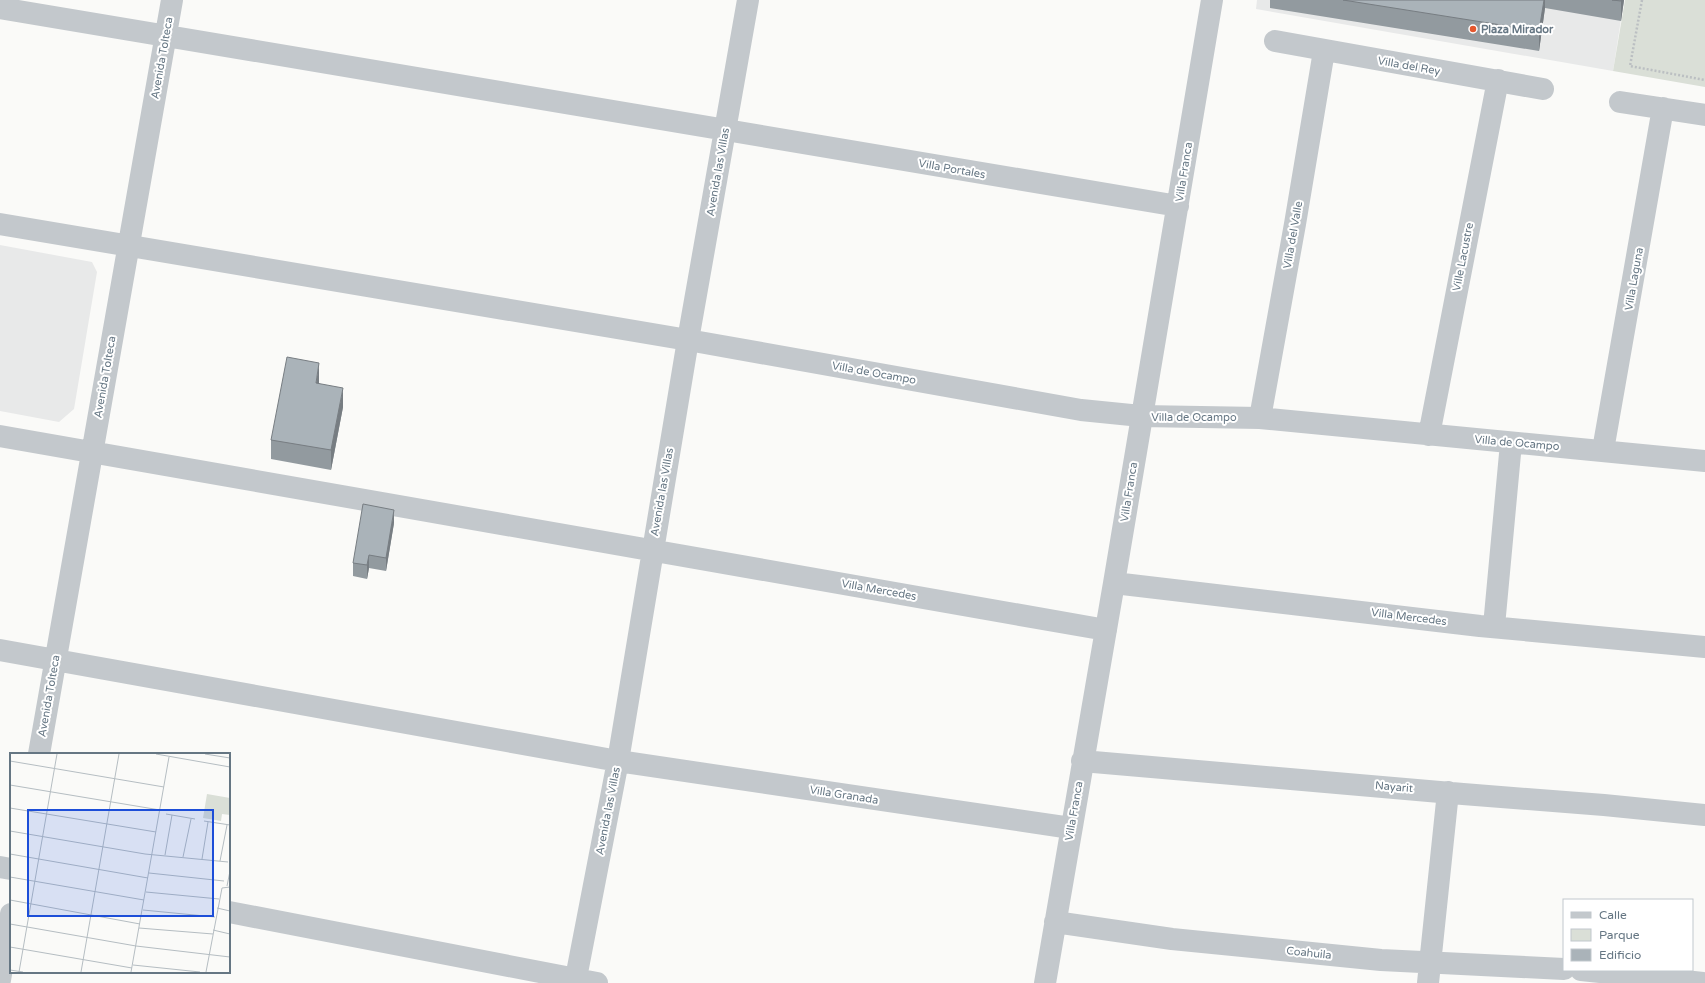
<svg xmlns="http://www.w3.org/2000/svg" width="1705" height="983" font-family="'Varela Round',sans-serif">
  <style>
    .built { fill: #e8e9e9 }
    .green { fill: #dadfd7 }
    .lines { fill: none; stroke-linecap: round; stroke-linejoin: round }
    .path { stroke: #bbbfc2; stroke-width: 2.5; stroke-dasharray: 2 2; stroke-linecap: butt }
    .minor { stroke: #c3c8cc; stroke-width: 22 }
    .wall { fill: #929a9f }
    .shaded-wall { fill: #777d82 }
    .building { fill: #aab3b9; stroke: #777d82 }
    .poi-dot { fill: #e4572e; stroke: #fff; stroke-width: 1.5 }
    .labels { text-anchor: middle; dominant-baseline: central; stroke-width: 4; stroke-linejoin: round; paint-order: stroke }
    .poi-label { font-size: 11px; font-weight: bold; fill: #657683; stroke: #fff; text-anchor: start }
    .street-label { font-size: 11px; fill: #657683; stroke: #fff }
    .inset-road { fill: none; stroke: #b5bdc2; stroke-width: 1 }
    .view { fill: #1d4ed8; fill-opacity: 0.15; stroke: #1d4ed8; stroke-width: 2 }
    .inset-edge { fill: none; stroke: #657683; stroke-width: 2 }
  </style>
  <rect width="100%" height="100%" fill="#fafaf8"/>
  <path class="built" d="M1257,0H1624L1613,71L1256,9Z
    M0,245L92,262L97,272L74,409L59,422L0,411Z"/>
  <path class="green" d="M1625,0H1705V87L1613,71Z"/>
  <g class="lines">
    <path class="path" d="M1642,0L1630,66L1705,80"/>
    <path class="minor" d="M0,8L1178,206
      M1275,41L1543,89
      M1620,102L1705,115
      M0,224L688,340L1081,410L1141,416L1260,418L1705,461
      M1260,418L1295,224L1324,51
      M1429,435L1498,80
      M0,436L1106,630
      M1603,450L1663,108
      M1114,583L1480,626L1705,647
      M1494,626L1511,443
      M0,650L618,761L1071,828
      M39,754L172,0
      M1082,761L1463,794L1604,805L1705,815
      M0,867L11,869
      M229,912L597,983
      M1055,922L1172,939L1381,960L1564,969
      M1581,970L1703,983
      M0,980L11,914
      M575,983L618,761L688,340L748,0
      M1045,983L1114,583L1212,0
      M1428,983L1448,792"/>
  </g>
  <path class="wall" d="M1270,0H1624L1621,21L1545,8L1539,51L1270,8Z
    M319,383L343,407L331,470L271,459V440Z
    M394,523L386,571L369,568L367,579L353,576V563Z"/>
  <path class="shaded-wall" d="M1544,0H1545V8L1539,51V31Z
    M1621,0H1624L1621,21Z
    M319,363V383L316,402V383Z
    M343,388V407L331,470V450Z
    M394,510V523L386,571V558Z
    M369,555V568L367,579V565Z"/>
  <path class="building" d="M1343,0H1544L1539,31Z
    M1612,0H1621V1Z
    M287,357L319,363L316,383L343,388L331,450L271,440Z
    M363,504L394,510L386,558L369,555L367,565L353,563Z"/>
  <circle class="poi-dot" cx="1473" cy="29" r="4"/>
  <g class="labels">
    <g class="poi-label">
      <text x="1481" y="29">Plaza Mirador</text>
    </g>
    <g class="street-label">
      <text transform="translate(162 58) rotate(-80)">Avenida Tolteca</text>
      <text transform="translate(1409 66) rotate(10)">Villa del Rey</text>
      <text transform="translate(952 169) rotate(10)">Villa Portales</text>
      <text transform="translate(718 172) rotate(-80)">Avenida las Villas</text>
      <text transform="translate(1184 172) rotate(-81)">Villa Franca</text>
      <text transform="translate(1293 235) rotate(-80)">Villa del Valle</text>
      <text transform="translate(1463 257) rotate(-79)">Ville Lacustre</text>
      <text transform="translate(1634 279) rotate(-80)">Villa Laguna</text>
      <text transform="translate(874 373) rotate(10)">Villa de Ocampo</text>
      <text transform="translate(105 377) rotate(-80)">Avenida Tolteca</text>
      <text x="1194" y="417">Villa de Ocampo</text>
      <text transform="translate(1517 443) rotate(5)">Villa de Ocampo</text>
      <text transform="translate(662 492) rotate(-80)">Avenida las Villas</text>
      <text transform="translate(1129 492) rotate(-81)">Villa Franca</text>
      <text transform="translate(879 590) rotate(10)">Villa Mercedes</text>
      <text transform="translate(1409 617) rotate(7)">Villa Mercedes</text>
      <text transform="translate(49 696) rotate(-80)">Avenida Tolteca</text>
      <text transform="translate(1394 787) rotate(5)">Nayarit</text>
      <text transform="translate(844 795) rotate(9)">Villa Granada</text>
      <text transform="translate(608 811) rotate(-79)">Avenida las Villas</text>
      <text transform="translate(1074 811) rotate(-80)">Villa Franca</text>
      <text transform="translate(1309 953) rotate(6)">Coahuila</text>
    </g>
  </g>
  <g transform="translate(10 753)">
    <rect width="220" height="220" fill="#fafaf8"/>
    <path d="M197,41L220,45V62L212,61L211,68L193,65Z" fill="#dadfd7"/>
    <path class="inset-road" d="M146,1L220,14M195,1L220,5M0,8L154,34M0,32L150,57M0,55L146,79M156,61L185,66M194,68L220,72M0,78L135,101L218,109M0,101L138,125M155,102L162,62M173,104L181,66M192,106L198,69M210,108L217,72M139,120L214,128M0,124L134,147M217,133L220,118M136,139L209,146M0,147L130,171M207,155L220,158M133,157L205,164M0,171L126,193L220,204M129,175L203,181M203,177L220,181M0,194L122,215M123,212L190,219M0,217L13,219M9,219L47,1M71,219L109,1M121,219L159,4M196,219L212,135L220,134"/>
    <path class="view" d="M18,57H203V163H18Z"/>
    <rect width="220" height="220" class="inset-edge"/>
  </g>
  <rect x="1563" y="899" width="130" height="72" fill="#ffffff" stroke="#c1c8cd"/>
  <rect x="1571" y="912" width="20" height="6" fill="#c3c8cc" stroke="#c1c8cd"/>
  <text x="1599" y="919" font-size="12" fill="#657683">Calle</text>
  <rect x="1571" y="929" width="20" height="12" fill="#dadfd7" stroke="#c1c8cd"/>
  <text x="1599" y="939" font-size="12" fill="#657683">Parque</text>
  <rect x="1571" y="949" width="20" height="12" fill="#aab3b9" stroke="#c1c8cd"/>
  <text x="1599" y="959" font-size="12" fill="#657683">Edificio</text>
</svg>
